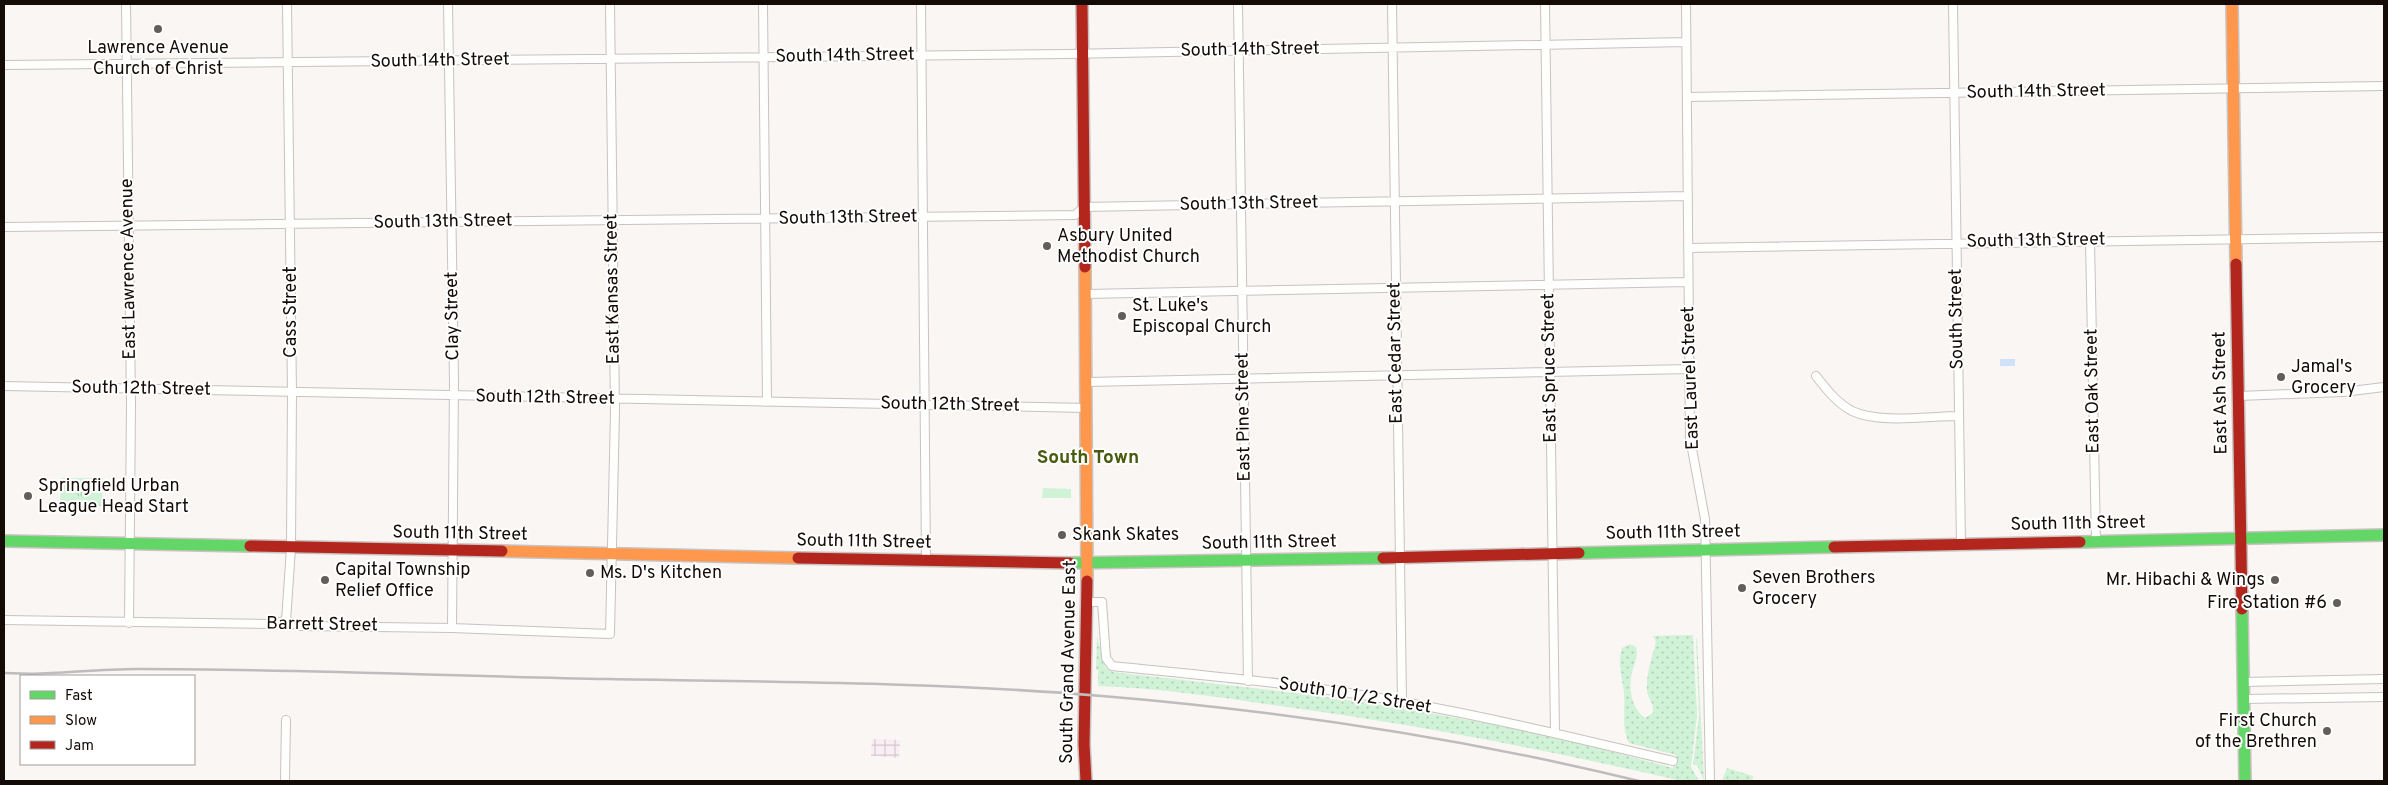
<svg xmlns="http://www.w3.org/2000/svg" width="2388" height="785" font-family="Overpass,sans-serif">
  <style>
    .industrial { fill: url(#industrial-grid) }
    .grass { fill: url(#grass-dots) }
    .park { fill: url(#park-tufts) }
    .garden { fill: #d0f2d6 }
    .water { fill: #d0e2fa }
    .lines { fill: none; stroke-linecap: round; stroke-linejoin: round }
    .street-casing { stroke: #c9c2bf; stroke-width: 10 }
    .fast-casing { stroke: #c9c2bf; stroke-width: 14 }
    .slow-casing { stroke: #c9c2bf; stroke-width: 14 }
    .jam-casing { stroke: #c9c2bf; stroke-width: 14 }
    .street { stroke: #fefefd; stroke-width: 8 }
    .fast { stroke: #63d668; stroke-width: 11 }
    .slow { stroke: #ff974d; stroke-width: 11 }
    .jam { stroke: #b3261e; stroke-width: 11 }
    .rail { stroke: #bebcbc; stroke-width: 2.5 }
    .poi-dot { fill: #645d59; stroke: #fff; stroke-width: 2 }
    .labels { text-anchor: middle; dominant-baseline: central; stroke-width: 4; stroke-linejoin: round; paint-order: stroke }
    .poi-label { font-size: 18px; fill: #140b06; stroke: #fff; text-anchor: start }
    .street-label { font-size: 18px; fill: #140b06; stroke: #fff }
    .neighbourhood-label { font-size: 19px; font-weight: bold; fill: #485b0f; stroke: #fff }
  </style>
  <defs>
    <pattern id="industrial-grid" width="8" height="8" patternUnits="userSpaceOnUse" patternTransform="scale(1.25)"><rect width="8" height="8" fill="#faedf4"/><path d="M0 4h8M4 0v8" fill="none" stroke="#d5cad0"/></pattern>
    <pattern id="grass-dots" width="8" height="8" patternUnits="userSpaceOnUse" patternTransform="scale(1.25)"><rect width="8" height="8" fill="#d0f2d6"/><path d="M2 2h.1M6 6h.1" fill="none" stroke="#b2ceb6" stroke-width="1.8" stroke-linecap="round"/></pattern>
    <pattern id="park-tufts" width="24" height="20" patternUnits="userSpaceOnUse" patternTransform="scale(1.25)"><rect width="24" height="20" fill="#d0f2d6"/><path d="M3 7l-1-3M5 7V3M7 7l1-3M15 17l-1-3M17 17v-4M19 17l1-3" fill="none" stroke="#b2ceb6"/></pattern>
  </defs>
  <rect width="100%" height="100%" fill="#f9f6f4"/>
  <path class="industrial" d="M872,739L900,740L899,758L871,756Z"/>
  <path class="grass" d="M1693,635L1697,715L1691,767L1699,781H1682C1551,751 1420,725 1287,707C1224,698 1161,688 1098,686V670H1096L1097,637L1106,668L1113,672L1304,694L1396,707L1546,734L1673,768L1676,755L1629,743C1620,724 1627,706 1623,686C1621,671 1618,662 1622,648L1630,644L1636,647C1639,660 1632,666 1631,678C1629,694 1633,709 1645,718L1653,713C1654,701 1648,700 1647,690C1646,674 1652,657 1656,642L1654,637L1651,636Z
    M1696,638L1697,639L1704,781L1697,765H1693L1699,715Z
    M1727,768L1753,776L1752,781H1722Z"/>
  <path class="park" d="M61,478H103L102,506H60Z"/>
  <path class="garden" d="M1043,488L1071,489V498H1042Z"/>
  <path class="water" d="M2000,359H2015V366H2000Z"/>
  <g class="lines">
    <defs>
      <path id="street" d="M126,4L131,405L129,623
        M448,4L454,381L452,628
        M763,4L767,402
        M921,4L926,561
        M1238,4L1248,681
        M1392,4L1402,701
        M1545,4L1555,733
        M1686,4L1690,438L1705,519L1710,781
        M1953,4L1961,545
        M4,65L1066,54L1686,42
        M1687,97L2384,86
        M4,227L1075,215L1084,207L1688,196
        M2090,240L2096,541
        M1688,248L2384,237
        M1086,294L1688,282
        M1816,376C1826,389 1837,403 1852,411C1880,424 1928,416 1959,416
        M1087,382L1689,369
        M4,386L1087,408
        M2239,396L2343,392L2384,387
        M1088,602H1102L1106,658L1112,666C1209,676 1307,684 1403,702C1494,718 1584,740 1673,761
        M4,620L270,624L286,621L299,626L452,628L610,634L615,411L610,4
        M286,621L291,548L292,392L287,4
        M2244,682L2384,679
        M2244,699L2384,697
        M285,781L286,720"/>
      <path id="fast" d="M4,541L250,546
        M2080,542L2384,535
        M1579,553L1834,547
        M1070,563L1383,558
        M2242,609L2245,781"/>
      <path id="slow" d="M2232,4L2236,264
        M1085,267L1087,581
        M502,551L798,558"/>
      <path id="jam" d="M1082,4L1085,267
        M2236,264L2242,609
        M250,546L502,551
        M1834,547L2080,542
        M798,558L1070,563
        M1383,558L1579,553
        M1086,781L1084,744L1087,581"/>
    </defs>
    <use href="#street" class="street-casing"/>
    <use href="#fast" class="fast-casing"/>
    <use href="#slow" class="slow-casing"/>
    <use href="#jam" class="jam-casing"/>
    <use href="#street" class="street"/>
    <use href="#fast" class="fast"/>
    <use href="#slow" class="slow"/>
    <use href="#jam" class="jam"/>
    <path class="rail" d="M4,673L39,674
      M32,674C67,673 102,669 137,669C294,669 451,676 608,679C773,682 938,682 1102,696C1283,711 1462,738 1639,781"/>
  </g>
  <g class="poi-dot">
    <circle cx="158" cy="29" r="5"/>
    <circle cx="1047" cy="246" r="5"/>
    <circle cx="1122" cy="316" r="5"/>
    <circle cx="2281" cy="377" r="5"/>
    <circle cx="28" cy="496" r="5"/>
    <circle cx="1062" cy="535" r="5"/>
    <circle cx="590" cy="573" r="5"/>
    <circle cx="325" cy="580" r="5"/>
    <circle cx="2275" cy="580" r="5"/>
    <circle cx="1742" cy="588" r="5"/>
    <circle cx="2337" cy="603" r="5"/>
    <circle cx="2327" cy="731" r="5"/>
  </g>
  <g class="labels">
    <g class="poi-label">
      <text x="158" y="48" text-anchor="middle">Lawrence Avenue<tspan x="158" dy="21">Church of Christ</tspan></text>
      <text x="1057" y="236">Asbury United<tspan x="1057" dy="21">Methodist Church</tspan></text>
      <text x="1132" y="306">St. Luke's<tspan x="1132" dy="21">Episcopal Church</tspan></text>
      <text x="2291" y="367">Jamal's<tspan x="2291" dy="21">Grocery</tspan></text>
      <text x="38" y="486">Springfield Urban<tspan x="38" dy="21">League Head Start</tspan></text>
      <text x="1072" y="535">Skank Skates</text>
      <text x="335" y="570">Capital Township<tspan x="335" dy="21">Relief Office</tspan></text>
      <text x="600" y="573">Ms. D's Kitchen</text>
      <text x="1752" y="578">Seven Brothers<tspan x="1752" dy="21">Grocery</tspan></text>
      <text x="2265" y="580" text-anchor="end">Mr. Hibachi &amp; Wings</text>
      <text x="2327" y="603" text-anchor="end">Fire Station #6</text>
      <text x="2317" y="721" text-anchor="end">First Church<tspan x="2317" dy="21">of the Brethren</tspan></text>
    </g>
    <g class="street-label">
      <text transform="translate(1250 50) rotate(-1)">South 14th Street</text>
      <text transform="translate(845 56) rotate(-1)">South 14th Street</text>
      <text transform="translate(440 61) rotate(-1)">South 14th Street</text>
      <text transform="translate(2036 92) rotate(-1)">South 14th Street</text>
      <text transform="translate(1249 204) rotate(-1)">South 13th Street</text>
      <text transform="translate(848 218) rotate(-1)">South 13th Street</text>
      <text transform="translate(443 222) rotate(-1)">South 13th Street</text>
      <text transform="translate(2036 241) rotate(-1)">South 13th Street</text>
      <text transform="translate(129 269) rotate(-91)">East Lawrence Avenue</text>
      <text transform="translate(613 289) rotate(-91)">East Kansas Street</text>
      <text transform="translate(291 312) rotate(-90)">Cass Street</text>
      <text transform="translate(453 316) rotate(-91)">Clay Street</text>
      <text transform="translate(1957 319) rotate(-91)">South Street</text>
      <text transform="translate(1396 353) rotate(-91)">East Cedar Street</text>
      <text transform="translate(1550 368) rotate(-91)">East Spruce Street</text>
      <text transform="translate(1691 378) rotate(-92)">East Laurel Street</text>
      <text transform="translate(141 389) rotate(1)">South 12th Street</text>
      <text transform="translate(2093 391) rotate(-91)">East Oak Street</text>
      <text transform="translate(2221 393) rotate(-91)">East Ash Street</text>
      <text transform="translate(545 398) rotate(1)">South 12th Street</text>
      <text transform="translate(950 405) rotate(1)">South 12th Street</text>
      <text transform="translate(1244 417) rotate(-91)">East Pine Street</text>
      <text transform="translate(2078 524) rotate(-1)">South 11th Street</text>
      <text transform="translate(1673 533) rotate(-1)">South 11th Street</text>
      <text transform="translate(460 534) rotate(1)">South 11th Street</text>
      <text transform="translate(864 542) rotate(1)">South 11th Street</text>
      <text transform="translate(1269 543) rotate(-1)">South 11th Street</text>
      <text transform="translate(322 625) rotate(1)">Barrett Street</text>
      <text transform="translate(1069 662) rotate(-89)">South Grand Avenue East</text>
      <text transform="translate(1355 696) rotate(9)">South 10 1/2 Street</text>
    </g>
    <g class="neighbourhood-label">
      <text x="1088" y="458">South Town</text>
    </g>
  </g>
  <rect width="2388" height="785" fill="none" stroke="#140b06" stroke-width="10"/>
  <rect x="20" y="675" width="175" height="90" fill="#ffffff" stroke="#a19d9b"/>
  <rect x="30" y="691" width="25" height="8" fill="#63d668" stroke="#a19d9b"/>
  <text x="65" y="700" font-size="15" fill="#140b06">Fast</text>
  <rect x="30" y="716" width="25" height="8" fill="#ff974d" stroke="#a19d9b"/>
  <text x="65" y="725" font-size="15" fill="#140b06">Slow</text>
  <rect x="30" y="741" width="25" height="8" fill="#b3261e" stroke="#a19d9b"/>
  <text x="65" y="750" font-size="15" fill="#140b06">Jam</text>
</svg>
